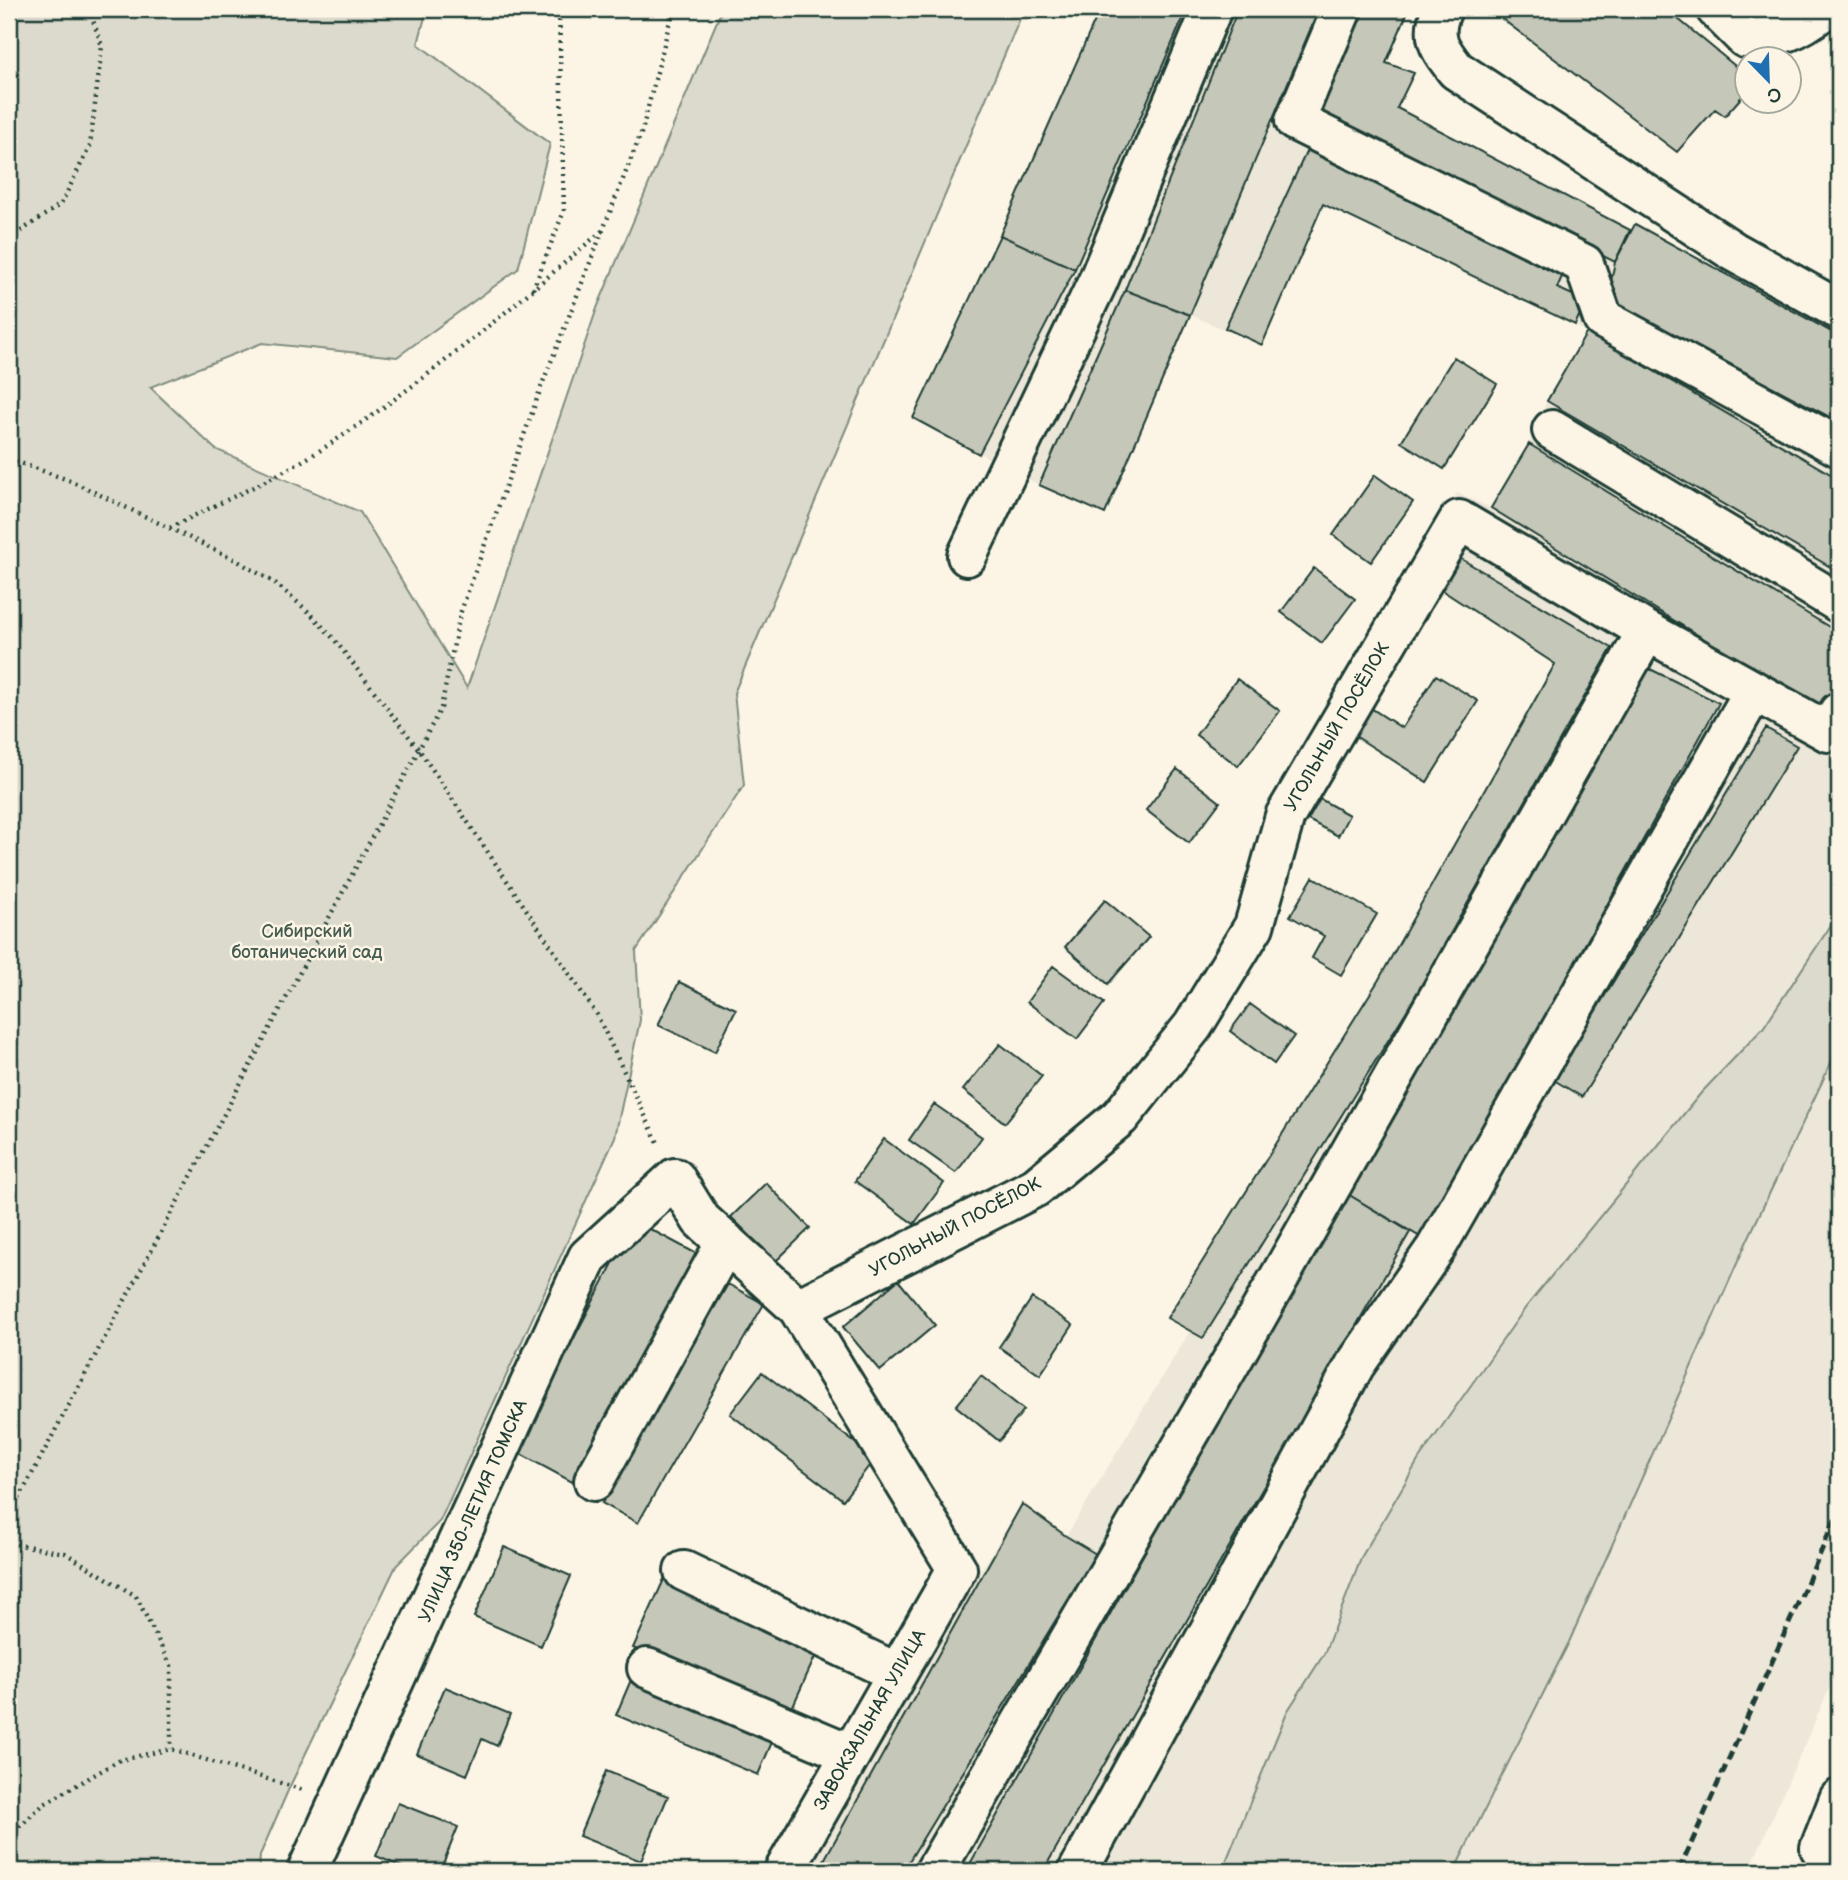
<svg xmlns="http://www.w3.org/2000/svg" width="1848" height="1880" font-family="'Balsamiq Sans',sans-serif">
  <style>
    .built { fill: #ece7d8 }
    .green { fill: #dcdacc; stroke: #7e8c80; stroke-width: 2 }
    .building { fill: #c5c7b9; stroke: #1f3d34; stroke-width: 2 }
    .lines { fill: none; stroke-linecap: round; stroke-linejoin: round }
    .minor-casing { stroke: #1f3d34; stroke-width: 44 }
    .path { stroke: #1f3d34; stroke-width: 4.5; stroke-dasharray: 2 5; stroke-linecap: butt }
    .minor { stroke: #fcf5e5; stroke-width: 38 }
    .rail { stroke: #1f3d34; stroke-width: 5; stroke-dasharray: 10 5; stroke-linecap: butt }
    .labels { text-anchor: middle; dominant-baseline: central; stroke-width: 5; stroke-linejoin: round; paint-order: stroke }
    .street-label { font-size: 18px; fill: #1f3d34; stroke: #fcf5e5 }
    .park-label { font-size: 18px; fill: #455c52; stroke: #fcf5e5 }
  </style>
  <rect width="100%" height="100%" fill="#fcf5e5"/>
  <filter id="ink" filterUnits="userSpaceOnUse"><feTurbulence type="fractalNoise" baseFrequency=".0143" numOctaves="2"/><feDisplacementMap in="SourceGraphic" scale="14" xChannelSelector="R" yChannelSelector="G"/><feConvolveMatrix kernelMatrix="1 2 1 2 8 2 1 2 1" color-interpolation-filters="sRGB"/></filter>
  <g filter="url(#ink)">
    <path class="built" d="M1100,9H1409L1387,62L1414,73L1397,108L1630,230L1635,224L1839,336V1666L1749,1871H797L1022,1504L1067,1535L1190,1331L1167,1318L1378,981L1555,664L1412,571L1457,493L1491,508L1529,444L1547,401L1587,332L1323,204L1262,345L1190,315L1105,514L1039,485L913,418L1000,235Z"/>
    <path class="green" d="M9,9H427L418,44L550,144L518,269L397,357L262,343L150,387L215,449L360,512L467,688L597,308L722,9H1024L734,693L744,785L636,951L640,1020L615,1137L440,1521L396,1566L290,1786L260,1855L259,1871H9Z
      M1839,913V1046L1747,1241L1569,1642L1454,1871H1222L1287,1712L1324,1654L1362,1556L1419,1459L1526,1307L1701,1093L1763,1028Z"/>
    <path class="building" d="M1100,9H1187L1075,269L1000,235Z
      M1238,9H1319L1190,315L1125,290Z
      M1362,9H1409L1386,63L1414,73L1397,108L1630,230L1615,262L1319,113Z
      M1489,9H1666L1746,75V92L1725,116L1715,109L1677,152Z
      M1307,150L1564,272L1557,288L1586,301L1575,325L1323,204L1262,345L1225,328Z
      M1635,224L1839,336V422L1607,299L1615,262Z
      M1000,235L1075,269L979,454L913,418Z
      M1125,290L1190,315L1105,514L1039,485Z
      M1587,332L1839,479V572L1547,401Z
      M1454,357L1497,384L1444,469L1401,442Z
      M1529,444L1839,633V680L1821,711L1491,508Z
      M1375,475L1413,502L1371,562L1333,535Z
      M1458,557L1612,648L1409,1007L1203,1338L1167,1318L1378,981L1555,664L1440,589Z
      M1314,568L1355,599L1322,643L1281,612Z
      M1646,667L1719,703L1422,1238L1346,1193Z
      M1436,675L1478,701L1427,782L1352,734L1369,707L1402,728Z
      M1237,679L1280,711L1238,766L1196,735Z
      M1766,728L1797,746L1582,1097L1554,1080Z
      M1177,769L1220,802L1189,843L1146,810Z
      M1320,799L1349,815L1338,836L1308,820Z
      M1313,877L1377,914L1341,975L1312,958L1324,936L1290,916Z
      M1105,900L1149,937L1108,984L1065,947Z
      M1053,966L1104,1003L1077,1039L1027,1002Z
      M679,982L736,1009L715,1052L658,1025Z
      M1250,1004L1294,1036L1274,1064L1230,1031Z
      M1000,1044L1042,1076L1005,1123L963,1090Z
      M934,1104L982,1137L956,1173L909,1140Z
      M884,1139L944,1183L914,1224L855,1181Z
      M766,1183L810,1228L776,1261L731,1217Z
      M1346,1193L1410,1232L1043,1871H966Z
      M635,1221L697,1254L574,1483L515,1451Z
      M898,1280L935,1325L880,1371L843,1327Z
      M728,1284L764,1304L638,1523L602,1503Z
      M1032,1298L1073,1325L1040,1375L999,1347Z
      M762,1372L875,1458L843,1500L730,1414Z
      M981,1376L1024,1410L999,1441L956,1406Z
      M1022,1504L1066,1536L1096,1554L903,1871H818Z
      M504,1547L571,1576L541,1646L474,1617Z
      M665,1577L820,1646L788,1717L633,1648Z
      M633,1675L775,1735L758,1775L616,1715Z
      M445,1687L510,1714L497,1746L482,1739L467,1775L417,1754Z
      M606,1771L668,1796L641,1861L579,1836Z
      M398,1803L458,1827L440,1871H412L376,1856Z"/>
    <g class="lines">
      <defs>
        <path id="minor" d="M1342,9L1295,121L1584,264L1603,319L1839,447
          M1442,9C1430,37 1439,48 1456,70L1733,251L1839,310
          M1716,9L1745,38C1781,37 1797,31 1825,9
          M1552,430L1839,603
          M967,556L1098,281L1212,9
          M798,1308L1036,1187L1120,1117L1193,1026L1254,926L1285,816L1459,520L1647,631L1828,732L1839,712
          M594,1481L726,1242
          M684,1571L897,1673
          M647,1668L851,1754
          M1839,1799L1820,1848L1839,1857
          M307,1871L588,1257L675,1178L701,1220L798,1308L957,1569L784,1871
          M935,1871L1234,1357L1647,631
          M1078,1871L1355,1365L1436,1248L1754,691"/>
      </defs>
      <use href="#minor" class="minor-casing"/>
      <path class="path" d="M9,239L61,204L90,146L102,46L89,9
        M533,289L564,211L559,9
        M9,459L71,481L236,560L275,583L310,613L334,639L420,751L597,1015L659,1145
        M170,528C226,499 287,474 339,438C432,376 517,303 602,231
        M9,1517L441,708L460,614L543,382L642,131L673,9
        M9,1543L65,1553L136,1596L171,1666V1749
        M9,1836L44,1804L120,1760L171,1749L303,1790"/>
      <use href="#minor" class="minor"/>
      <path class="rail" d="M1679,1871L1839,1511"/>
    </g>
  </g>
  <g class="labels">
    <g class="street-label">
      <text transform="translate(1337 727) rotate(-60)">УГОЛЬНЫЙ ПОСЁЛОК</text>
      <text transform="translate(955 1227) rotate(-28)">УГОЛЬНЫЙ ПОСЁЛОК</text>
      <text transform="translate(473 1511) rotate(-66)">УЛИЦА 350-ЛЕТИЯ ТОМСКА</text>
      <text transform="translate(870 1720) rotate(-60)">ЗАВОКЗАЛЬНАЯ УЛИЦА</text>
    </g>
    <g class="park-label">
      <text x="307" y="931">Сибирский<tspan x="307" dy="21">ботанический сад</tspan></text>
    </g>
  </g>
  <rect width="1848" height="1880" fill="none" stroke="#fcf5e5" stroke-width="35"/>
  <rect x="18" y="18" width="1813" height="1845" fill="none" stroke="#1f3d34" stroke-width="2.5" filter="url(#ink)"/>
  <g transform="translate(1768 80) rotate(157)"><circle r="33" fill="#fcf5e5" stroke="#a4ab9e" stroke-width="2"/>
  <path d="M0-5L12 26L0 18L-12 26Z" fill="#1f6fb2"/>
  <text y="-10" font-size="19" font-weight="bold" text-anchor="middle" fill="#1f3d34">С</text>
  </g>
</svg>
